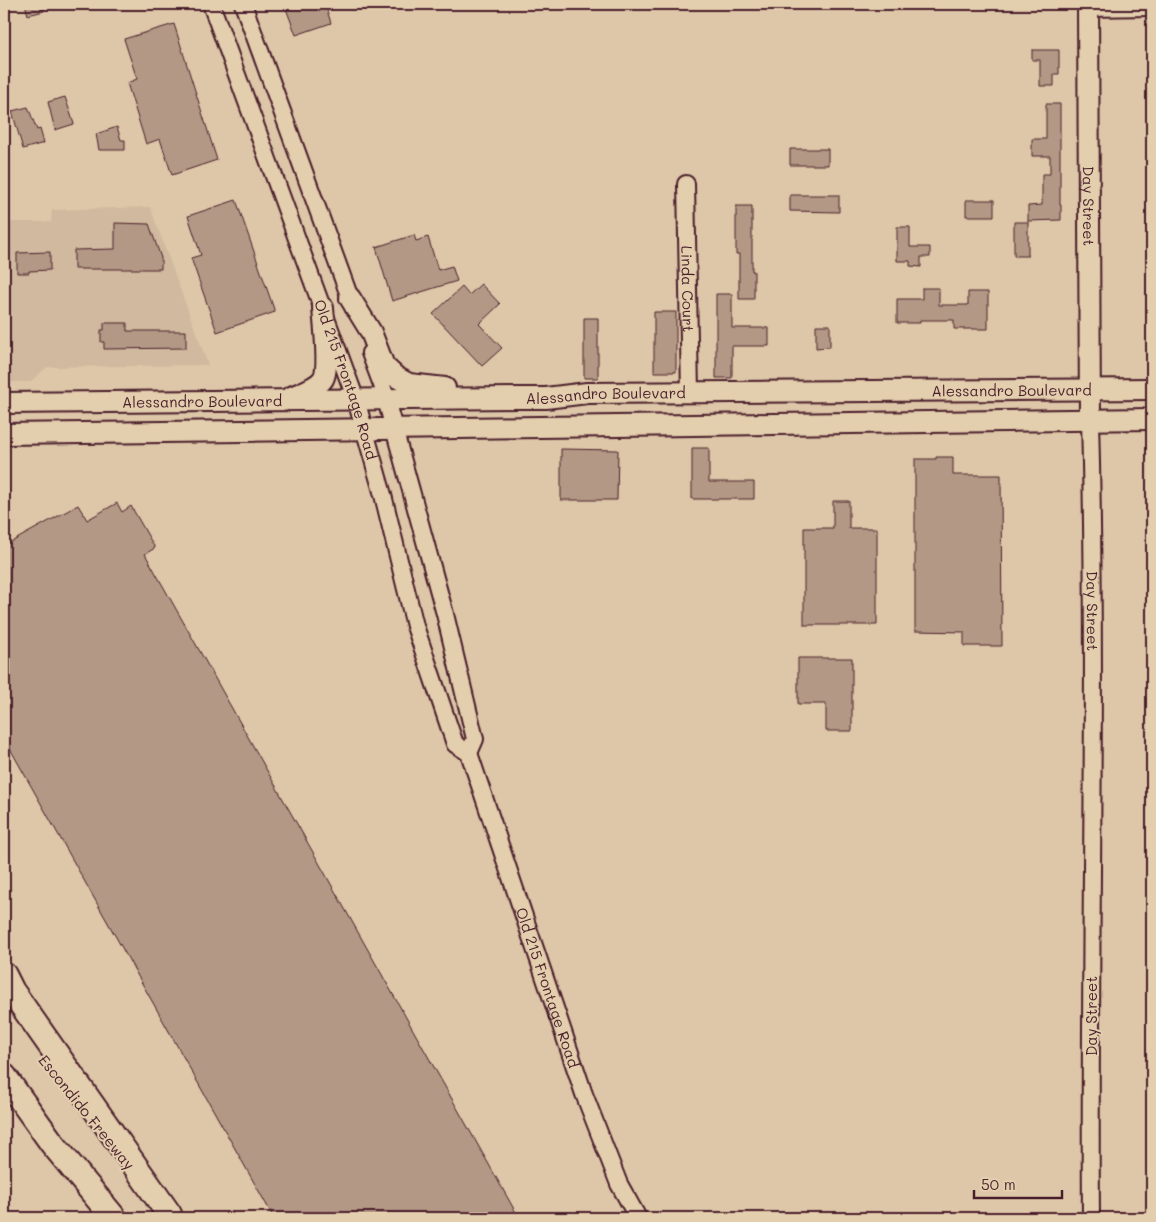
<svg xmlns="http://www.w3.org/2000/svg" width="1156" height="1222" font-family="Mali,sans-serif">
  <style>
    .built { fill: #d0b99e }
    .building { fill: #b39885; stroke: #4a1f2b }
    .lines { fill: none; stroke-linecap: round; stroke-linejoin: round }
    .minor-casing { stroke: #4a1f2b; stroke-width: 20 }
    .major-casing { stroke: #4a1f2b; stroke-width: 24 }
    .highway-casing { stroke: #4a1f2b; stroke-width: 28 }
    .minor { stroke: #e3cead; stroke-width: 16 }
    .major { stroke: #e3cead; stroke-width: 20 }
    .highway { stroke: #e3cead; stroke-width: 24 }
    .labels { text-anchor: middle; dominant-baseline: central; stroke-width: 4; stroke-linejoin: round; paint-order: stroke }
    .street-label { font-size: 15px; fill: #4a1f2b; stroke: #e3cead }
  </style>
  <rect width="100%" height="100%" fill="#ddc7a8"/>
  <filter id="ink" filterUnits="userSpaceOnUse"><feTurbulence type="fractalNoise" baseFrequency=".02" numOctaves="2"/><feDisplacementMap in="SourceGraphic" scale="10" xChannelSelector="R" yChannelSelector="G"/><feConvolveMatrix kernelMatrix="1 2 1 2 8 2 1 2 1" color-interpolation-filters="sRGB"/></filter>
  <g filter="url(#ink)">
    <path class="built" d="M150,207L208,365L47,367L30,382H4V222H51L52,210Z"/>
    <path class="building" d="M25,4H42L44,11L28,15Z
      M291,4H325L331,23L296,35L285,6Z
      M174,24L217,160L172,175L160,139L146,144L127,83L137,79L124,39Z
      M1032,50H1059V74H1054V86H1040V60H1032Z
      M65,97L74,124L55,130L48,102Z
      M1046,104H1060V205H1061V220L1028,221V206L1042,205V174H1050V156H1032V139H1046Z
      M28,107L37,130L40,129L44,143L23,149L12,111Z
      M117,127L121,140H125V150H99L96,134Z
      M790,149H828V165H790Z
      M790,195H839V212L790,211Z
      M236,200L275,312L217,332L191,258L201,255L188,216Z
      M966,200H994V216H966Z
      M736,206H752V271H754V299H739V254H736Z
      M1014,222H1028V256H1014Z
      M115,223L149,224L161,258V269H74V250L115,249Z
      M897,227H910V247H930V257H921V267L910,266V261H897Z
      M414,235L416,241L428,237L438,270L452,266L457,281L392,301L376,247Z
      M50,252V270L29,271V273H17V253Z
      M481,284L500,304L479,324L502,348L482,366L433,314L462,287L469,295Z
      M922,288H939V305H968V292H988V329H954V320H920V323H897V299H922Z
      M716,294H732V328H769V346H732V378H716Z
      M654,312H676V372H654Z
      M584,318H598V378H584Z
      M104,323H127V331H186V348L104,349V342H101V330H104Z
      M816,325H830V347L816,348Z
      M692,448H709V482H754V499H692Z
      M561,449L618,450L617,500H561Z
      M936,457H953V475H1001L1002,646H964V632L915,631V459H936Z
      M833,501H849V528H877V625H804V528H833Z
      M117,503L122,512L131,506L155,548L145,554L519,1218H274L4,738V546L78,505L87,520Z
      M798,658H852V731H826V704H798Z"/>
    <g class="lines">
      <defs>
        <g id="minor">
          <path id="s1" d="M211,4L356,400L383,495L415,626L455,744L469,753L584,1094L619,1184L638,1218"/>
          <path d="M243,4L354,309"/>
          <path d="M1088,8L1152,7"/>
          <path id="s2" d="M686,184L690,393"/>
          <path d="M370,353L382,385L445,614L475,739L469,753"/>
          <path id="s3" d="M1090,420C1097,686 1089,952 1091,1218"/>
        </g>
        <g id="major">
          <path id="s4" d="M1088,4L1090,420"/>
          <path d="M350,298L371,332L384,366L396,377L409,384L445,388"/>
          <path d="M289,398C299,393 316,389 323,379C330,368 324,323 323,308"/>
          <path id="s5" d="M4,403L515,398H546L587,393L1152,389"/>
          <path d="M4,434L1152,419"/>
        </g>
        <path id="highway" d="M4,975L12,991L169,1214
          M4,1076L52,1143L114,1218"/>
      </defs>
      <use href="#minor" class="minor-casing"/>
      <use href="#major" class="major-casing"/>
      <use href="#highway" class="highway-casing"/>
      <use href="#minor" class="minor"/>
      <use href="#major" class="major"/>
      <use href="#highway" class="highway"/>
    </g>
  </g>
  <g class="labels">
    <g class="street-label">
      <text stroke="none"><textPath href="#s4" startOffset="202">Day Street</textPath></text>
      <text stroke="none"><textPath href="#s2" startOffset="105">Linda Court</textPath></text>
      <text stroke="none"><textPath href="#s1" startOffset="399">Old 215 Frontage Road</textPath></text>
      <text stroke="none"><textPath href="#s5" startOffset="1008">Alessandro Boulevard</textPath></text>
      <text stroke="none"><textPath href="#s5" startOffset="602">Alessandro Boulevard</textPath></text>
      <text stroke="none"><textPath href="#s5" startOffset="198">Alessandro Boulevard</textPath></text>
      <text stroke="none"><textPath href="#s3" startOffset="191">Day Street</textPath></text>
      <text stroke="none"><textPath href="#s1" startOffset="1044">Old 215 Frontage Road</textPath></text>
      <text transform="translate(1091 1016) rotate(-90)">Day Street</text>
      <text transform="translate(87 1112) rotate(51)">Escondido Freeway</text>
    </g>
  </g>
  <rect width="1156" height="1222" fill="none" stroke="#e3cead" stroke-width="20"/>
  <rect x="10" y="10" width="1136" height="1202" fill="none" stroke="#4a1f2b" stroke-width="2" filter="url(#ink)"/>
  <path d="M974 1190v8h88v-8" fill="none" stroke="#4a1f2b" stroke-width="2.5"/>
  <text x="981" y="1190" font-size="15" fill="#4a1f2b" stroke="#e3cead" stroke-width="4" paint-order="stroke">50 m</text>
</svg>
